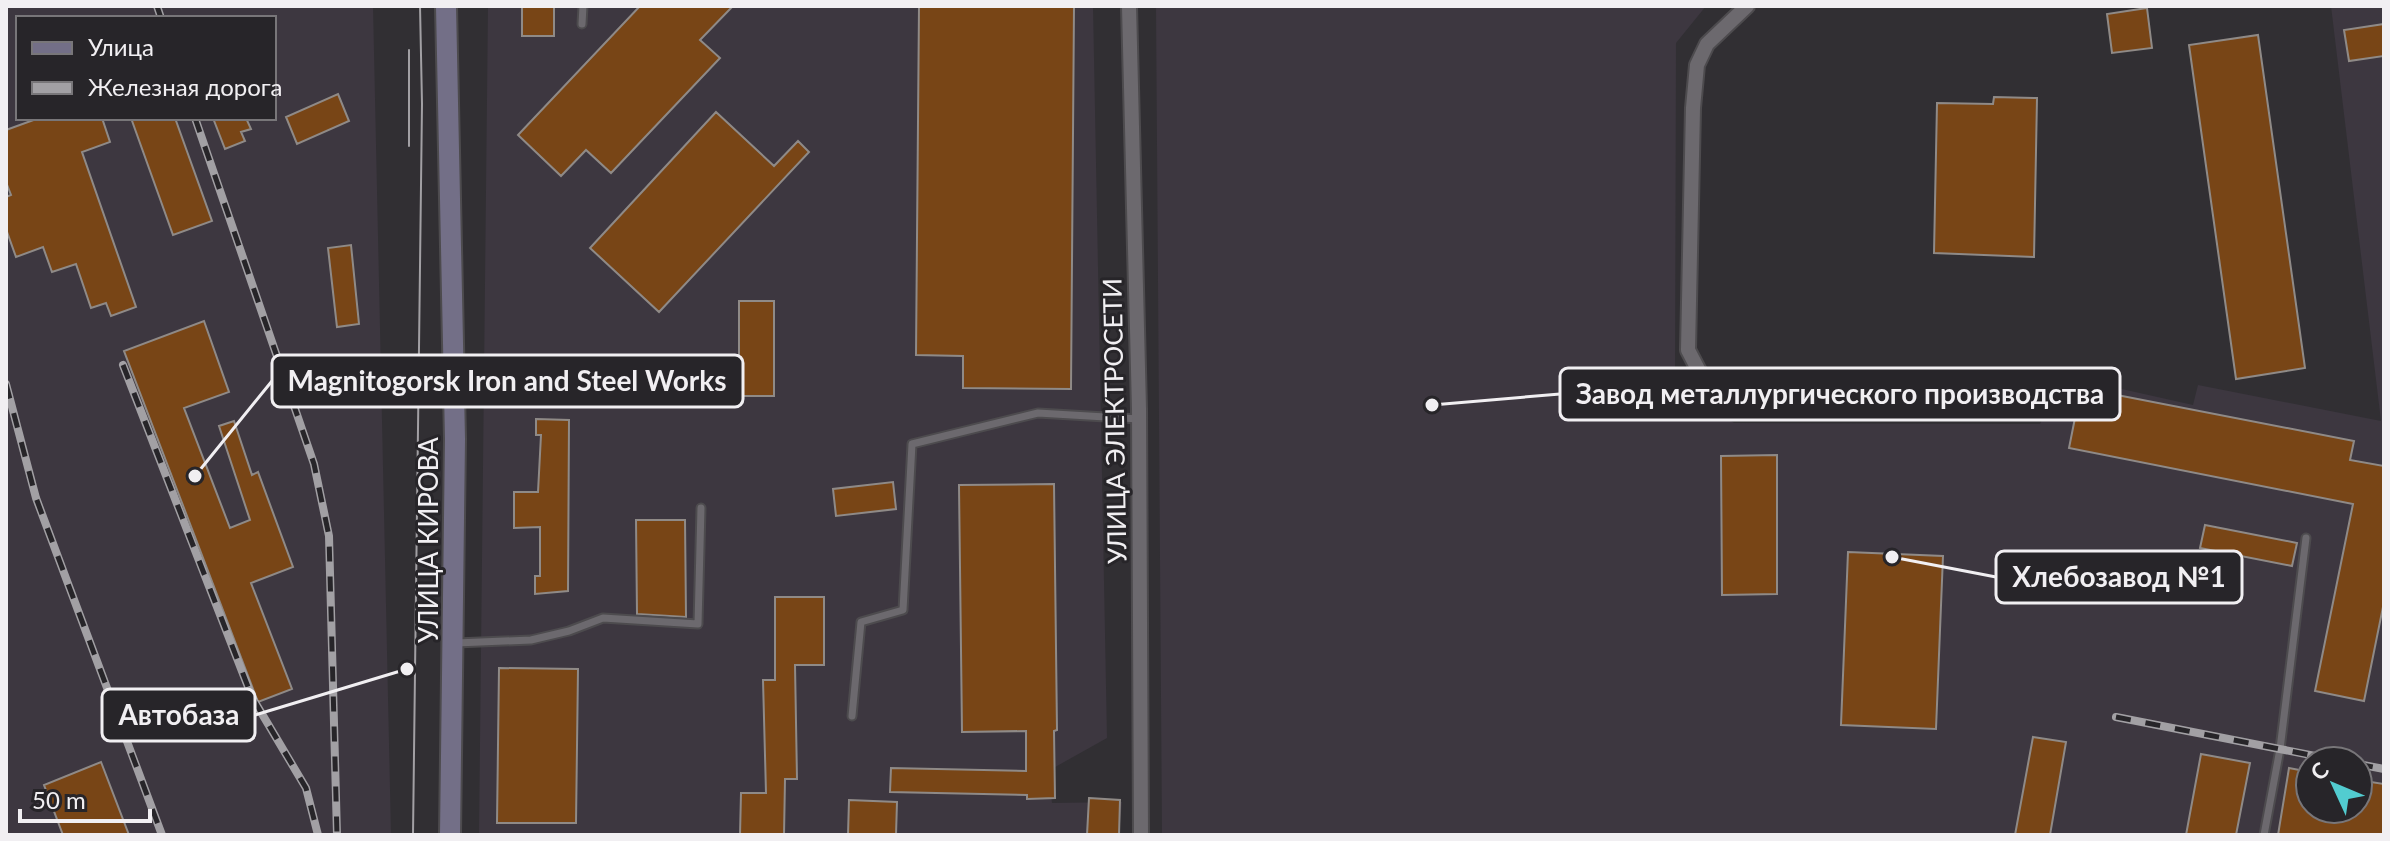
<svg xmlns="http://www.w3.org/2000/svg" width="2390" height="841" font-family="Lato,sans-serif">
  <style>
    .built { fill: #3d3740; fill-rule: evenodd }
    .building { fill: #784516; stroke: #8f8a87; stroke-width: 2 }
    .lines { fill: none; stroke-linecap: round; stroke-linejoin: round }
    .service-casing { stroke: #4d4b4e; stroke-width: 11 }
    .minor-casing { stroke: #4d4b4e; stroke-width: 18 }
    .secondary-casing { stroke: #4d4b4e; stroke-width: 24 }
    .service { stroke: #6c696e; stroke-width: 7 }
    .minor { stroke: #6c696e; stroke-width: 14 }
    .secondary { stroke: #736f87; stroke-width: 20 }
    .tram { stroke: #a2a0a4; stroke-width: 2 }
    .rail-casing { stroke: #a2a0a4; stroke-width: 8 }
    .rail { stroke: #272529; stroke-width: 5; stroke-dasharray: 15; stroke-linecap: butt }
    .labels { text-anchor: middle; dominant-baseline: central; stroke-width: 6; stroke-linejoin: round; paint-order: stroke }
    .street-label { font-size: 26px; fill: #f1eff2; stroke: #272529 }
    .leader { fill: none; stroke: #f1eff2; stroke-width: 3 }
    .callout-dot { fill: #f1eff2; stroke: #272529; stroke-width: 3 }
    .callout { fill: #272529; stroke: #f1eff2; stroke-width: 3 }
    .callout-label { font-size: 28px; text-anchor: middle; font-weight: bold; fill: #f1eff2 }
  </style>
  <rect width="100%" height="100%" fill="#312f33"/>
  <path class="built" d="M6,6H373L391,835H6ZM18,18H274V118H18Z
    M488,6H1093L1107,738L1048,771L1052,803L1122,802L1119,835H479Z
    M1156,6H1706L1676,43L1675,386L1734,423L2019,424H2040L2064,376L2193,405L2198,385L2381,421L2331,6H2384V835H1162ZM2310,761H2358V809H2310Z"/>
  <path class="building" d="M522,6H554V36H522Z
    M640,6H733L700,40L720,58L611,173L586,150L561,176L518,135Z
    M919,6H1074L1071,389L963,388V356L916,355Z
    M2147,8L2152,48L2112,53L2107,14Z
    M2384,24V56L2349,61L2344,30Z
    M2258,35L2305,368L2236,379L2189,45Z
    M338,94L349,121L297,144L286,117Z
    M1994,97L2037,98L2034,257L1934,253L1937,103L1993,104Z
    M716,112L774,166L798,141L809,152L659,312L590,248Z
    M39,118H102L110,142L82,152L136,307L111,316L106,303L91,308L76,264L52,272L43,247L16,257L6,229V197L11,195L6,182V130Z
    M131,118H175L212,221L173,235Z
    M213,118H246L251,129L241,132L245,141L225,149Z
    M351,245L359,324L337,327L328,248Z
    M739,301H774V396H739Z
    M204,321L229,392L184,408L230,528L250,520L219,426L234,421L252,475L258,472L293,567L251,583L292,689L258,702L124,351Z
    M2081,388L2354,441L2350,460L2384,466V602L2364,701L2315,691L2353,504L2069,448Z
    M536,419L569,420L568,591L535,594V576H540V527L514,528V492H538L541,435H536Z
    M1777,455V594L1722,595L1721,456Z
    M893,482L896,509L836,516L833,489Z
    M1054,484L1057,730L1054,731L1055,798L1027,799V795L890,792L891,768L1026,771V731L962,732L959,485Z
    M636,520H685L686,617L637,614Z
    M2205,525L2297,543L2292,566L2200,548Z
    M1848,552L1943,556L1936,729L1841,725Z
    M775,597H824V665H795L797,779H785L784,835H740L741,793H766L763,680H775Z
    M499,668L578,669L576,823H497Z
    M2033,737L2066,742L2050,835H2015Z
    M2201,754L2250,763L2236,835H2186Z
    M101,762L129,835H63L44,785Z
    M2289,768L2310,772V809H2358V780L2384,784V835H2278Z
    M1089,798L1120,800L1119,835H1087Z
    M849,800L897,802L896,835H848Z"/>
  <g class="lines">
    <defs>
      <path id="service" d="M582,24L583,6
        M456,643L531,640L569,631L603,618L698,624L701,508
        M852,716L861,622L903,610L912,444L1038,413L1139,419
        M2264,835L2280,749L2306,538"/>
      <path id="minor" d="M1129,6L1139,409L1141,835
        M1747,6L1707,44L1697,65L1693,108L1688,350L1701,375L1749,389L1938,390"/>
      <path id="secondary" d="M446,6L455,439L450,835"/>
    </defs>
    <use href="#service" class="service-casing"/>
    <use href="#minor" class="minor-casing"/>
    <use href="#secondary" class="secondary-casing"/>
    <use href="#service" class="service"/>
    <use href="#minor" class="minor"/>
    <use href="#secondary" class="secondary"/>
    <path class="tram" d="M409,50V146
      M413,835L422,104L420,6"/>
    <defs>
      <path id="rail" d="M157,6L161,18
        M195,118L314,464L329,536L337,835
        M123,365L252,697L306,788L318,835
        M6,384L36,498L162,835
        M2116,717L2341,761
        M2358,764L2384,769"/>
    </defs>
    <use href="#rail" class="rail-casing"/>
    <use href="#rail" class="rail"/>
  </g>
  <g class="labels">
    <g class="street-label">
      <text transform="translate(1114 421) rotate(-91)">УЛИЦА ЭЛЕКТРОСЕТИ</text>
      <text transform="translate(428 540) rotate(-90)">УЛИЦА КИРОВА</text>
    </g>
  </g>
  <path class="leader" d="M195 476L272 381M1432 405L1560 394M1892 557L1996 577M407 669L255 715"/>
  <g class="callout-dot">
    <circle cx="195" cy="476" r="8"/>
    <circle cx="1432" cy="405" r="8"/>
    <circle cx="1892" cy="557" r="8"/>
    <circle cx="407" cy="669" r="8"/>
  </g>
  <g class="callout">
    <rect x="272" y="355" width="471" height="52" rx="8"/>
    <rect x="1560" y="368" width="560" height="52" rx="8"/>
    <rect x="1996" y="551" width="246" height="52" rx="8"/>
    <rect x="102" y="689" width="153" height="52" rx="8"/>
  </g>
  <g class="callout-label">
    <text x="507" y="391">Magnitogorsk Iron and Steel Works</text>
    <text x="1840" y="404">Завод металлургического производства</text>
    <text x="2119" y="587">Хлебозавод №1</text>
    <text x="179" y="725">Автобаза</text>
  </g>
  <rect width="2390" height="841" fill="none" stroke="#f1eff2" stroke-width="16"/>
  <rect x="16" y="16" width="260" height="104" fill="#272529" stroke="#787679" stroke-width="2"/>
  <rect x="32" y="42" width="40" height="12" fill="#736f87" stroke="#787679" stroke-width="2"/>
  <text x="88" y="56" font-size="24" fill="#f1eff2">Улица</text>
  <rect x="32" y="82" width="40" height="12" fill="#a2a0a4" stroke="#787679" stroke-width="2"/>
  <text x="88" y="96" font-size="24" fill="#f1eff2">Железная дорога</text>
  <g transform="translate(2334 785) rotate(314)"><circle r="38" fill="#272529" stroke="#787679" stroke-width="2"/>
  <path d="M0-6L14 30L0 20L-14 30Z" fill="#52ccd0"/>
  <text y="-12" font-size="22" font-weight="bold" text-anchor="middle" fill="#f1eff2">С</text>
  </g>
  <path d="M20 809v12h130v-12" fill="none" stroke="#f1eff2" stroke-width="4"/>
  <text x="32" y="809" font-size="24" fill="#f1eff2" stroke="#272529" stroke-width="6" paint-order="stroke">50 m</text>
</svg>
